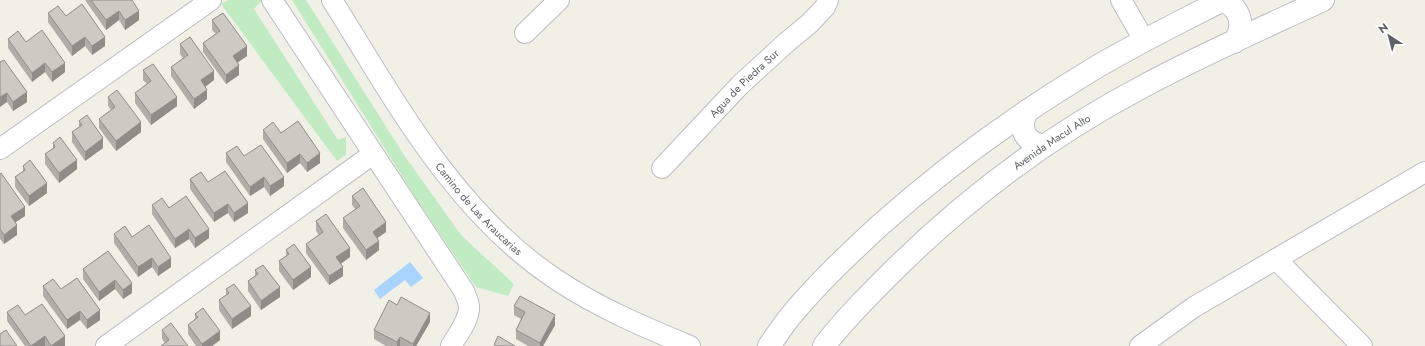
<svg xmlns="http://www.w3.org/2000/svg" width="1425" height="346" font-family="Jost,sans-serif">
  <style>
    .grass { fill: #c1ebc3 }
    .water { fill: #a9d4ff }
    .lines { fill: none; stroke-linecap: round; stroke-linejoin: round }
    .minor-casing { stroke: #bbbec3; stroke-width: 22 }
    .tertiary-casing { stroke: #bbbec3; stroke-width: 24 }
    .minor { stroke: #fff; stroke-width: 20 }
    .tertiary { stroke: #fff; stroke-width: 22 }
    .wall { fill: #b0aea8 }
    .shaded-wall { fill: #908d88 }
    .building { fill: #cdcac3; stroke: #908d88 }
    .labels { text-anchor: middle; dominant-baseline: central; stroke-width: 3.5; stroke-linejoin: round; paint-order: stroke }
    .street-label { font-size: 11px; fill: #5e6268; stroke: #fff }
  </style>
  <rect width="100%" height="100%" fill="#f1f0e6"/>
  <path class="grass" d="M229,0H262L254,9L338,140L346,137V155L337,161L221,4Z
    M292,0H306L404,155L461,235L514,284L508,296L476,287L419,203Z"/>
  <path class="water" d="M410,262L423,278L411,287L405,280L380,299L374,290Z"/>
  <g class="lines">
    <defs>
      <g id="minor">
        <path d="M272,0L464,291C466,296 468,301 469,306C470,320 457,335 451,346"/>
        <path id="s1" d="M332,0C395,101 455,213 557,280C599,308 644,327 690,346"/>
        <path d="M1121,0L1144,40"/>
        <path d="M525,33L559,0"/>
        <path d="M0,149L211,0"/>
        <path id="s2" d="M662,168L740,85L787,42L810,23L825,7L828,0"/>
        <path d="M1276,259L1362,346"/>
        <path d="M106,346L373,154"/>
        <path d="M1140,346L1194,307L1425,172"/>
      </g>
      <g id="tertiary">
        <path d="M1223,0C1240,8 1246,26 1234,42"/>
        <path d="M1027,111C1018,128 1024,142 1044,146"/>
        <path d="M769,346C777,335 785,322 794,312C820,281 850,253 879,226C944,168 1015,116 1090,71C1133,45 1178,23 1223,0"/>
        <path id="s3" d="M824,346C843,321 866,298 888,276C963,201 1049,136 1142,87C1201,55 1263,28 1323,0"/>
      </g>
    </defs>
    <use href="#minor" class="minor-casing"/>
    <use href="#tertiary" class="tertiary-casing"/>
    <use href="#minor" class="minor"/>
    <use href="#tertiary" class="tertiary"/>
  </g>
  <path class="wall" d="M85,0H132L139,20L125,30L119,20L106,30Z
    M48,13L66,16L105,46L92,55L85,46L72,56L48,22Z
    M212,20L247,56L237,62L239,75L226,84L203,52V43L216,34L212,30Z
    M8,39L26,42L65,72L52,82L45,72L32,82L8,48Z
    M180,44L214,80L205,87L207,99L194,109L171,76V67L183,58L180,54Z
    M0,62L27,102L13,111L7,102Z
    M143,70L177,106L151,125L135,103V93L147,84L143,80Z
    M108,97L141,132L116,151L99,128V119L111,110L108,106Z
    M79,121L103,148L85,161L72,142V132L79,127Z
    M263,130L281,133L320,163L307,172L300,163L287,173L263,139Z
    M53,143L77,169L59,183L45,164V154L53,149Z
    M226,153L244,156L284,186L270,196L264,187L250,196L226,162Z
    M23,166L47,193L29,206L15,187V177L23,172Z
    M0,174L25,216L16,222L17,235L4,244L0,239Z
    M190,179L208,182L248,213L234,222L228,213L214,222L190,189Z
    M352,196L386,232L377,238L379,250L366,260L343,228V218L356,210L352,205Z
    M152,205L169,208L209,238L195,248L189,239L175,248L152,214Z
    M316,221L350,257L341,264L343,276L329,285L306,253V244L319,235L316,231Z
    M114,234L132,237L171,267L158,276L152,267L138,277L114,243Z
    M286,250L311,277L293,290L279,271V261L286,256Z
    M108,251L132,293L123,299L115,289L99,301L83,279V269Z
    M255,270L280,297L261,310L248,291V281L255,276Z
    M43,286L61,289L100,320L87,329L80,320L67,329L43,296Z
    M226,289L251,316L232,329L219,310V300L226,295Z
    M514,306L555,325L543,346H528L516,339V330L521,319L514,315Z
    M7,312L25,315L65,346H25L7,321Z
    M195,314L220,340L212,346H196L188,334V325L195,319Z
    M430,322L416,346H386L374,339V330Z
    M162,330L188,346L165,343L162,339Z"/>
  <path class="shaded-wall" d="M119,11V20L106,30V20Z
    M139,11V20L125,30V20Z
    M85,37V46L72,56V46Z
    M105,37V46L92,55V46Z
    M247,46V56L233,66V56Z
    M45,63V72L32,82V73Z
    M65,63V72L52,82V72Z
    M239,65V75L226,84V75Z
    M214,71V80L201,90V80Z
    M207,90V99L194,109V99Z
    M27,92V102L13,111V102Z
    M7,93V102L0,107V97Z
    M177,97V106L151,125V115Z
    M141,122V132L116,151V141Z
    M103,138V148L85,161V152Z
    M320,153V163L307,172V163Z
    M300,154V163L287,173V163Z
    M77,160V169L59,183V173Z
    M264,177V187L250,196V187Z
    M284,177V186L270,196V186Z
    M47,183V193L29,206V196Z
    M248,203V213L234,222V213Z
    M228,204V213L214,222V213Z
    M25,207V216L11,225V216Z
    M386,222V232L373,241V232Z
    M17,225V235L4,244V235Z
    M189,229V239L175,248V239Z
    M209,229V238L195,248V238Z
    M379,241V250L366,260V250Z
    M350,248V257L336,267V257Z
    M152,258V267L138,277V267Z
    M171,258V267L158,276V267Z
    M311,267V277L293,290V280Z
    M343,267V276L329,285V276Z
    M115,280V289L99,301V292Z
    M132,283V293L123,299V290Z
    M280,287V297L261,310V301Z
    M251,306V316L232,329V319Z
    M100,310V320L87,329V320Z
    M80,311V320L67,329V320Z
    M430,313V322L416,346H413V344Z
    M555,315V325L543,346H540V343Z
    M220,331V340L212,346H202V344Z
    M45,336V346H31Z
    M65,336V346H51Z
    M400,337V346H397V342Z"/>
  <path class="building" d="M91,0H132L139,11L125,20L119,11L106,20Z
    M82,4L105,37L92,46L85,37L72,46L48,13L58,6L66,16Z
    M223,13L247,46L233,56L239,65L226,75L203,43L220,31L212,20Z
    M42,30L65,63L52,72L45,63L32,73L8,39L18,31L26,42Z
    M190,37L214,71L201,80L207,90L194,99L171,67L188,55L180,44Z
    M4,60L27,92L13,102L7,93L0,97V62Z
    M153,64L177,97L151,115L135,93L151,81L143,70Z
    M117,90L141,122L116,141L99,119L115,107L108,97Z
    M87,115L103,138L85,152L72,132L82,125L79,121Z
    M298,121L320,153L307,163L300,154L287,163L263,130L273,122L281,133Z
    M60,137L77,160L59,173L45,154L55,147L53,143Z
    M261,145L284,177L270,186L264,177L250,187L226,153L237,146L244,156Z
    M30,160L47,183L29,196L15,177L25,170L23,166Z
    M225,171L248,203L234,213L228,204L214,213L190,179L201,172L208,182Z
    M1,173L25,207L11,216L17,225L4,235L0,229V174Z
    M363,188L386,222L373,232L379,241L366,250L343,218L360,206L352,196Z
    M186,196L209,229L195,238L189,229L175,239L152,205L162,198L169,208Z
    M326,214L350,248L336,257L343,267L329,276L306,244L323,232L316,221Z
    M149,225L171,258L158,267L152,258L138,267L114,234L125,226L132,237Z
    M294,244L311,267L293,280L279,261L289,254L286,250Z
    M108,251L132,283L123,290L115,280L99,292L83,269Z
    M263,265L280,287L261,301L248,281L258,274L255,270Z
    M77,278L100,310L87,320L80,311L67,320L43,286L53,279L61,289Z
    M234,284L251,306L232,319L219,300L229,293L226,289Z
    M520,296L555,315L540,343L516,330L525,312L514,306Z
    M401,297L430,313L413,344L400,337L397,342L374,330L389,300L397,305Z
    M42,304L65,336L51,346L45,336L31,346L7,312L18,305L25,315Z
    M203,308L220,331L202,344L188,325L198,317L195,314Z
    M171,323L188,346H161L169,340L162,330Z
    M6,330L17,346H0V334Z
    M498,336L515,346H496L494,345Z"/>
  <g class="labels">
    <g class="street-label">
      <text stroke="none"><textPath href="#s2" startOffset="118">Agua de Piedra Sur</textPath></text>
      <text stroke="none"><textPath href="#s3" startOffset="307">Avenida Macul Alto</textPath></text>
      <text stroke="none"><textPath href="#s1" startOffset="256">Camino de Las Araucarias</textPath></text>
    </g>
  </g>
  <g transform="translate(1389 36) rotate(324)" stroke="#ffffff" stroke-width="3" paint-order="stroke">
  <path d="M0-3L7 15L0 10L-7 15Z" fill="#5e6268"/>
  <text y="-6" font-size="11" font-weight="bold" text-anchor="middle" fill="#5e6268">N</text>
  </g>
</svg>
